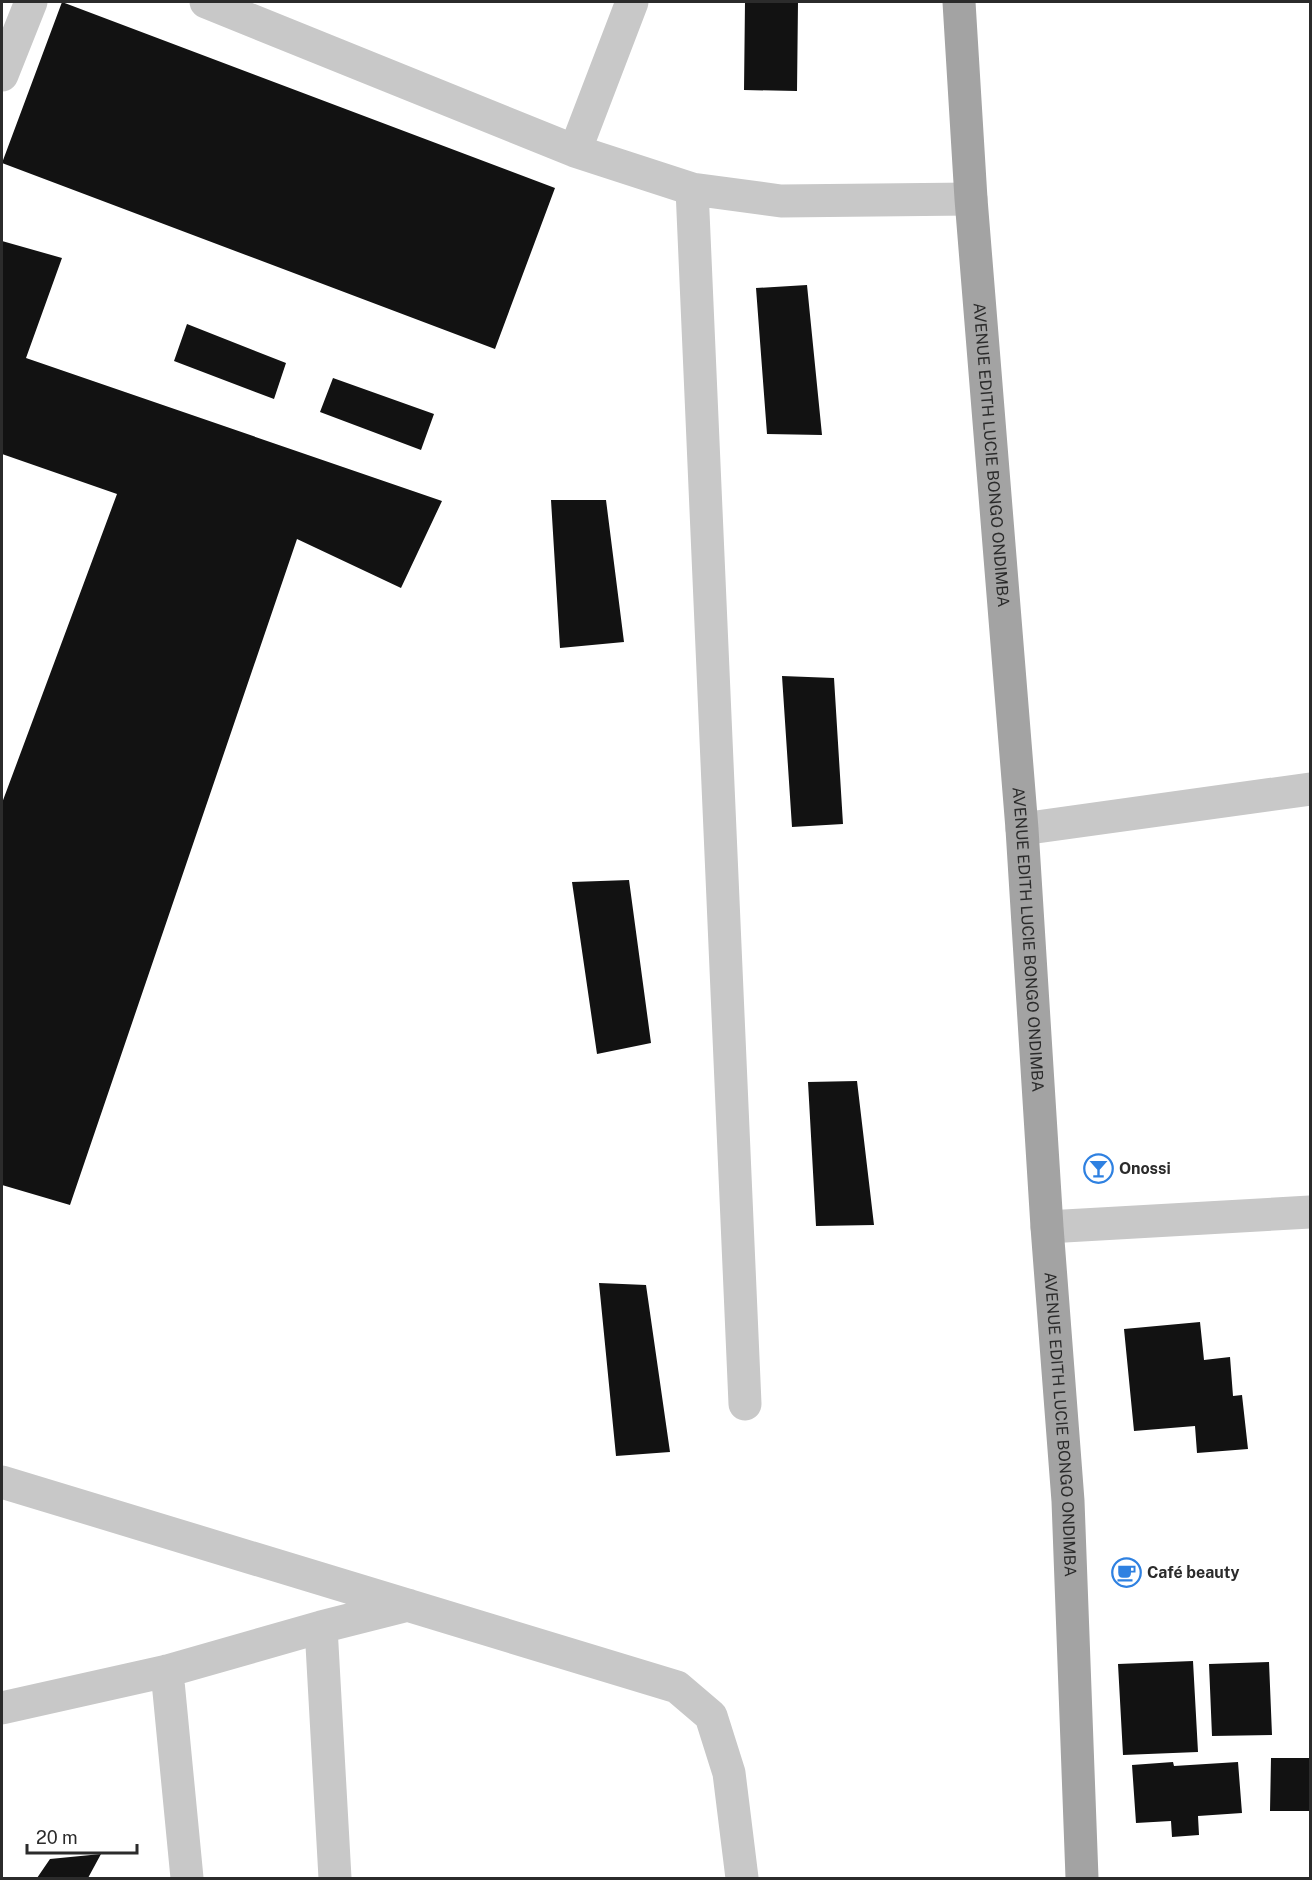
<svg xmlns="http://www.w3.org/2000/svg" width="1312" height="1880" font-family="'Public Sans',sans-serif">
  <style>
    .building { fill: #121212 }
    .lines { fill: none; stroke-linecap: round; stroke-linejoin: round }
    .minor { stroke: #c8c8c8; stroke-width: 33 }
    .major { stroke: #a3a3a3; stroke-width: 33 }
    .labels { text-anchor: middle; dominant-baseline: central; stroke-width: 6; stroke-linejoin: round; paint-order: stroke }
    .street-label { font-size: 16px; fill: #2b2b2b; stroke: #fff }
    .poi-label { font-size: 16px; font-weight: bold; fill: #2b2b2b; stroke: #fff; text-anchor: start }
  </style>
  <rect width="100%" height="100%" fill="#fff"/>
  <path class="building" d="M62,2L555,188L495,349L2,163Z
    M745,2H798L797,91L744,90Z
    M2,241L62,258L26,358L442,501L401,588L297,539L70,1205L2,1185V803L117,494L2,454Z
    M807,285L822,435L767,434L756,288Z
    M187,324L286,363L274,399L174,361Z
    M333,378L434,414L421,450L320,412Z
    M551,500H606L624,642L560,648Z
    M782,676L834,678L843,824L792,827Z
    M629,880L651,1043L597,1054L572,882Z
    M857,1081L874,1225L816,1226L808,1082Z
    M599,1283L646,1285L670,1452L616,1456Z
    M1200,1322L1204,1360L1230,1357L1233,1396L1242,1395L1248,1449L1197,1453L1195,1426L1134,1431L1124,1329Z
    M1193,1661L1198,1752L1123,1755L1118,1664Z
    M1269,1662L1272,1735L1212,1736L1209,1664Z
    M1271,1758H1310V1811H1270Z
    M1173,1762L1174,1766L1238,1762L1242,1813L1198,1816L1199,1835L1172,1837L1171,1821L1136,1823L1132,1765Z
    M101,1854L88,1878H37L50,1859Z"/>
  <g class="lines">
    <path class="minor" d="M206,2L575,151L692,189L781,201L971,199
      M2,75L31,2
      M575,151L632,2
      M692,189L745,1404
      M1022,829L1310,789
      M1047,1227L1310,1212
      M2,1482L677,1687L711,1716L729,1773L742,1878
      M321,1627L335,1878
      M167,1671L187,1878
      M2,1708L167,1671L321,1627L408,1605"/>
    <path class="major" id="s1" d="M959,2L971,199L1022,829L1047,1227L1068,1501L1082,1878"/>
  </g>
  <defs>
    <symbol id="bar-ring" viewBox="-11 -11 22 22"><circle r="9.5" fill="#fff" stroke="#2f81e1" stroke-width="1.5"/><path d="M-6-5H6L.8 .8V4.5H3.5V6h-7V4.5H-.8V.8Z" fill="#2f81e1"/></symbol>
    <symbol id="cafe-ring" viewBox="-11 -11 22 22"><circle r="9.5" fill="#fff" stroke="#2f81e1" stroke-width="1.5"/><path d="M-5.5-4.5H6V0H3Q3 3.5 0 3.5H-2.5Q-5.5 3.5-5.5 0ZM3-3.2v2h1.7v-2ZM-6 4.5H4V6H-6Z" fill="#2f81e1"/></symbol>
  </defs>
  <g fill-rule="evenodd">
    <use href="#bar-ring" x="1082" y="1152" width="33" height="33"/>
    <use href="#cafe-ring" x="1110" y="1556" width="33" height="33"/>
  </g>
  <g class="labels">
    <g class="street-label">
      <text stroke="none"><textPath href="#s1" startOffset="454">AVENUE EDITH LUCIE BONGO ONDIMBA</textPath></text>
      <text stroke="none"><textPath href="#s1" startOffset="940">AVENUE EDITH LUCIE BONGO ONDIMBA</textPath></text>
      <text stroke="none"><textPath href="#s1" startOffset="1426">AVENUE EDITH LUCIE BONGO ONDIMBA</textPath></text>
    </g>
    <g class="poi-label">
      <text x="1119" y="1168">Onossi</text>
      <text x="1147" y="1572">Café beauty</text>
    </g>
  </g>
  <rect width="1312" height="1880" fill="none" stroke="#2b2b2b" stroke-width="6"/>
  <path d="M27 1844v9h110v-9" fill="none" stroke="#2b2b2b" stroke-width="3"/>
  <text x="36" y="1844" font-size="18" fill="#2b2b2b" stroke="#ffffff" stroke-width="4.5" paint-order="stroke">20 m</text>
</svg>
